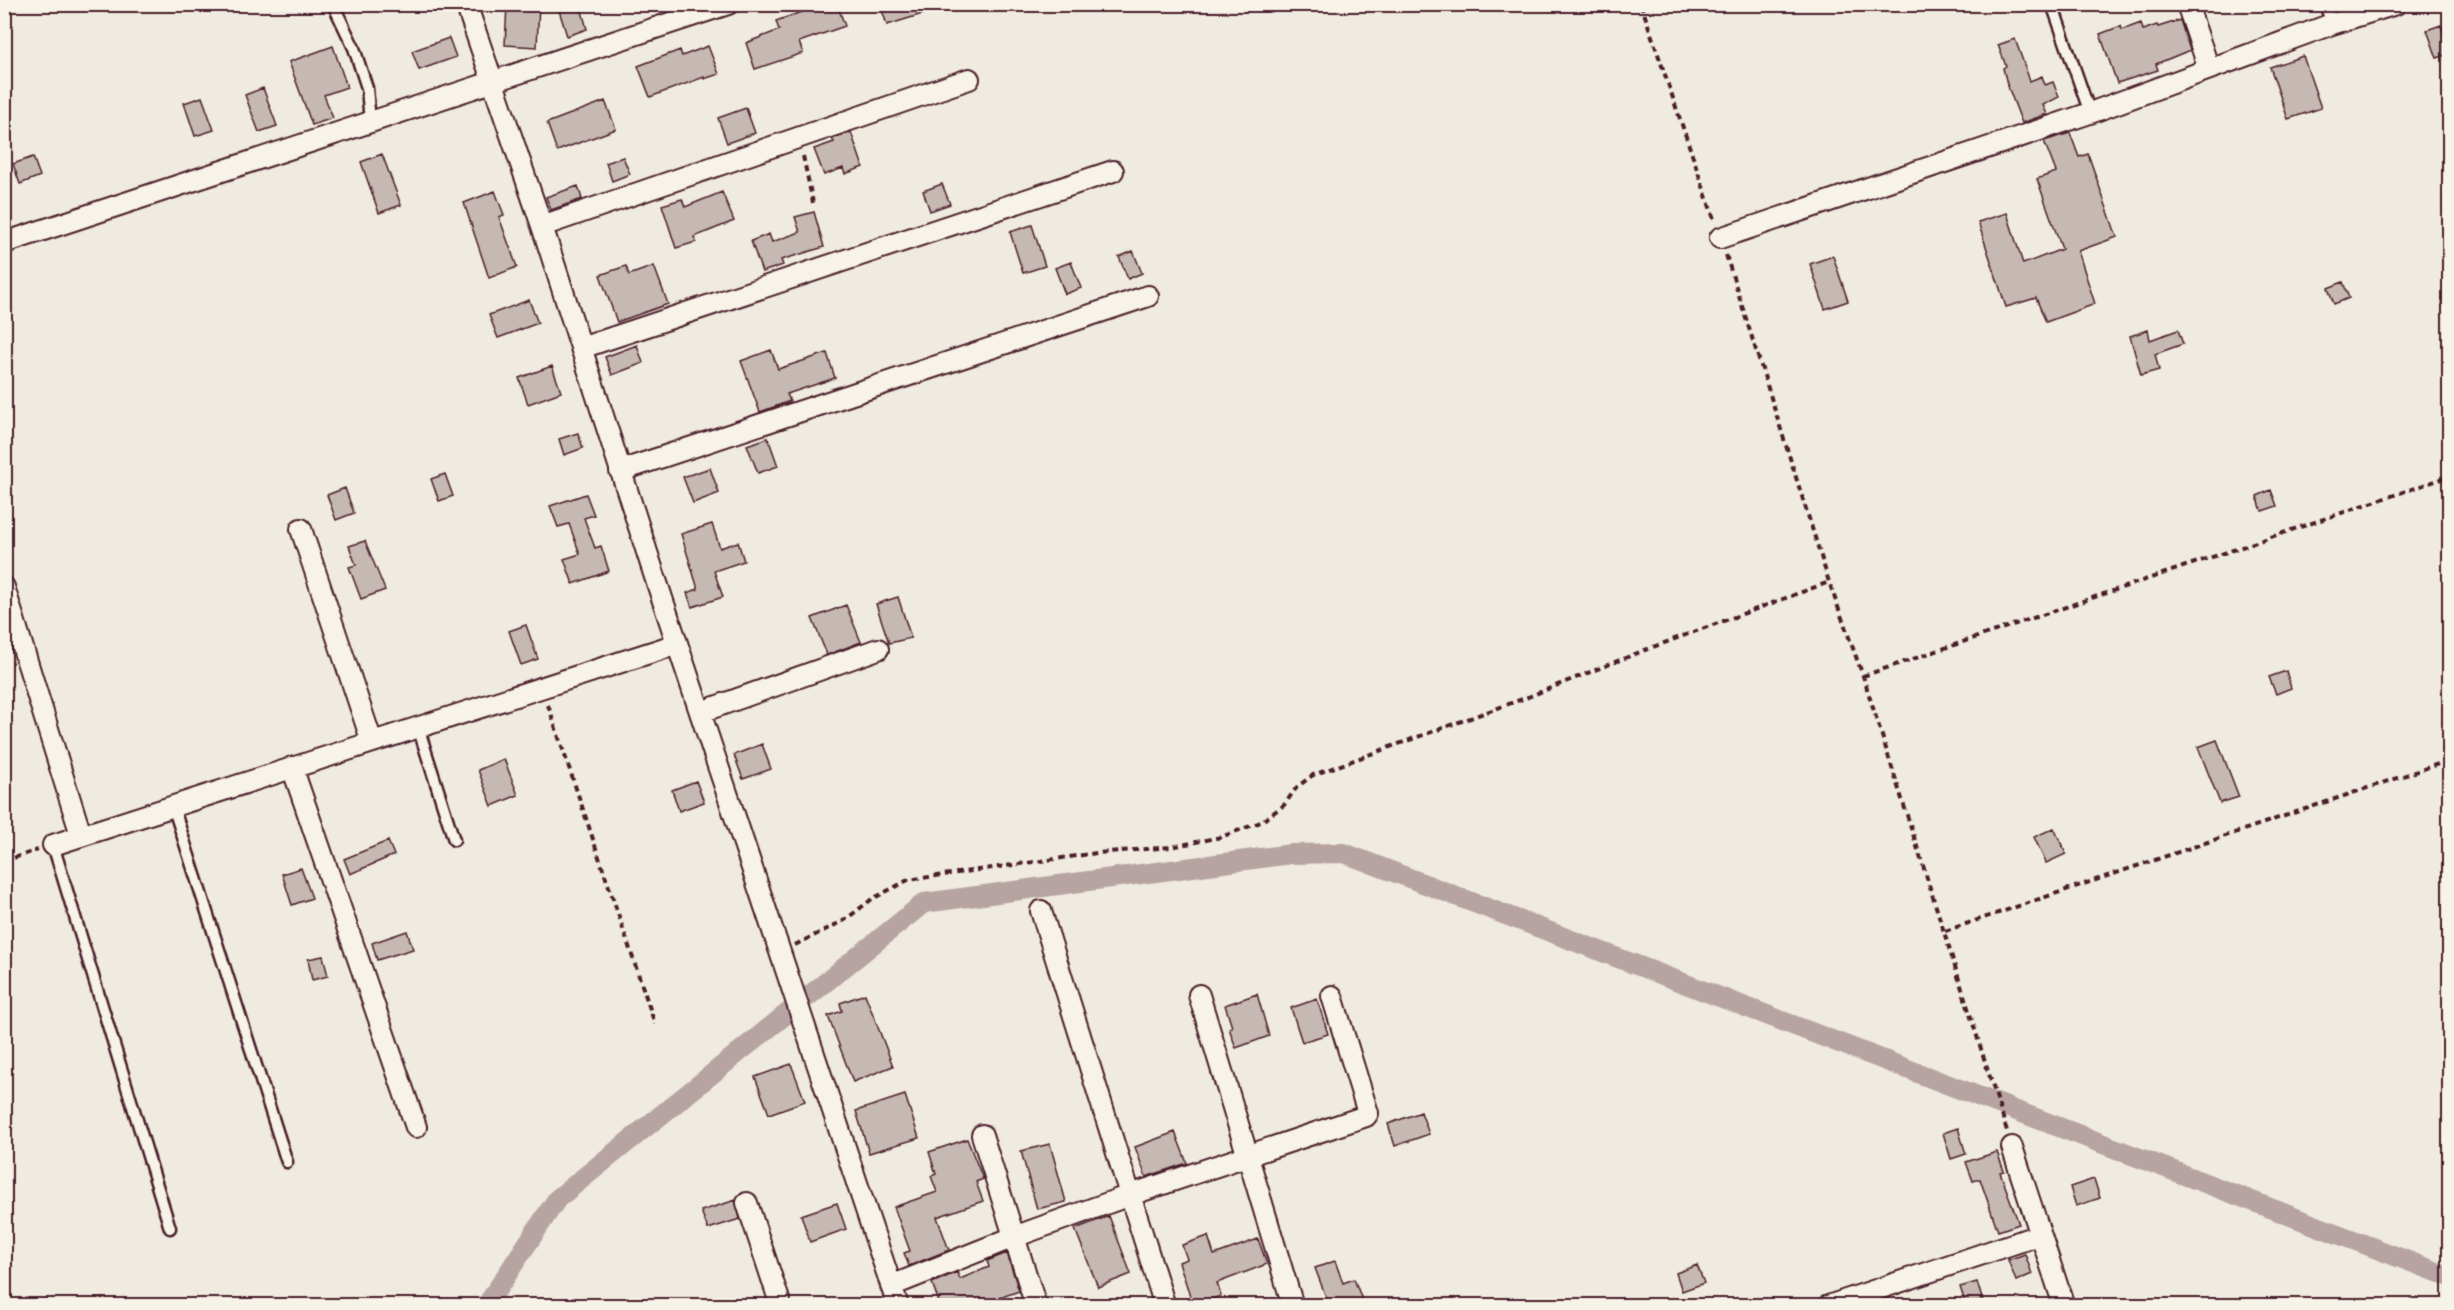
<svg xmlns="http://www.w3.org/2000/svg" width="2454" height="1310" font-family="'Comic Neue',sans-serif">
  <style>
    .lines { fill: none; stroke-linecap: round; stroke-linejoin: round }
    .canal { stroke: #b7a4a2; stroke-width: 20 }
    .building { fill: #c6b8b3; stroke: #4a1f2b; stroke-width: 1.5 }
    .service-casing { stroke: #4a1f2b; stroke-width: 15 }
    .minor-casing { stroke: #4a1f2b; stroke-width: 24 }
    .path { stroke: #4a1f2b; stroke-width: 4; stroke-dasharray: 6 4.5; stroke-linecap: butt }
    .service { stroke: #f7f3e8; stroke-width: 10 }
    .minor { stroke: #f7f3e8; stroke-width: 20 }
  </style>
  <rect width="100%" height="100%" fill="#f0ebe0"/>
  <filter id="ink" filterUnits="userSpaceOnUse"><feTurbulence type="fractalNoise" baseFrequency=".0167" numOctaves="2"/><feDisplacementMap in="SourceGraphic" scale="12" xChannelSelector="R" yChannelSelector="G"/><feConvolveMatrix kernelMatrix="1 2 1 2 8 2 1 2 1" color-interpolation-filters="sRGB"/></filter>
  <g filter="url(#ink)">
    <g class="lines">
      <path class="canal" d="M486,1306L557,1199L924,903L1291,854L1344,853L2450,1277"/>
    </g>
    <path class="building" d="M507,4H539L537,47L505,45Z
      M557,4H580L587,29L567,36Z
      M824,4H837L845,26L799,42L803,53L755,69L746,43L779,30L776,21Z
      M880,4H941L942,8L887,25Z
      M2180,20L2190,50L2156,64L2158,70L2117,83L2100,34L2121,26L2122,30L2141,23L2143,30L2157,25L2158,27Z
      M2441,25L2450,54L2437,58L2427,30Z
      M449,38L456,57L419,70L412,51Z
      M2015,39L2030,81L2042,76L2045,85L2053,82L2059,97L2043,105L2047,114L2022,123L2007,84L2003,68L2006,66L1998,45Z
      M333,46L347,87L324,95L333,118L312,125L289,62Z
      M708,46L719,74L704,79V77L650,97L638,66L680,50L682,56Z
      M2303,56L2321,108L2288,119L2270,67Z
      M263,88L277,126L259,132L245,95Z
      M202,97L214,130L195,136L184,103Z
      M605,101L616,129L557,151L547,123Z
      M746,108L755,133L727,143L718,118Z
      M851,132L863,167L845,174L843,168L824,175L814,149L834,142L832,139Z
      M2070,133L2079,157L2088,154L2117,237L2078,251L2095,304L2046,322L2036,298L2006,307L1978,222L2007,213L2023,264L2062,249L2037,179L2056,172L2044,141Z
      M382,154L401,205L379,213L361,162Z
      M33,157L40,176L20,184L13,164Z
      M623,157L630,174L612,181L606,163Z
      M942,184L950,204L930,211L923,191Z
      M578,186L582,199L551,210L546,197Z
      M495,191L504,215L499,217L517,267L489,278L464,203Z
      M722,192L734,221L694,237L696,242L676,248L662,205L682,199L685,207Z
      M814,212L824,247L781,260L783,265L762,272L751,241L769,234L772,242L800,232L795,217Z
      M1032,225L1045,266L1023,273L1010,232Z
      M1133,251L1142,273L1128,279L1119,257Z
      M1833,256L1848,301L1825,309L1810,264Z
      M1071,262L1081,288L1065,294L1055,268Z
      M626,266L629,275L654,266L668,304L617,322L600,275Z
      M2343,282L2349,298L2334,304L2328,288Z
      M529,300L538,323L498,338L489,315Z
      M2148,330L2150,340L2178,330L2183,344L2155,354L2159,370L2141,375L2130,336Z
      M637,345L643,363L612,375L605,357Z
      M771,350L778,369L827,353L835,378L787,394L790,401L760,412L741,361Z
      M552,366L561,392L528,404L519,378Z
      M578,433L583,448L564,455L559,439Z
      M768,438L778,466L758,473L747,445Z
      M710,468L719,493L693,503L683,477Z
      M445,474L453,496L439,501L431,479Z
      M345,488L354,513L336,520L327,495Z
      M2271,490L2277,506L2262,511L2257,496Z
      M586,494L594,515L584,518L595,548L601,546L609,571L573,584L564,559L580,554L569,524L558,527L550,506Z
      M712,524L720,548L738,542L744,561L714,571L723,597L692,607L687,593L698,589L681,534Z
      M365,541L385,590L361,599L349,567L356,565L349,546Z
      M898,597L911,638L889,643L876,604Z
      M846,605L861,642L827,655L812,618Z
      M526,625L538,659L521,665L509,631Z
      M2286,671L2291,688L2276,694L2269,677Z
      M2217,740L2239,797L2220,803L2198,747Z
      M762,744L771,769L743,779L734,755Z
      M504,759L518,795L492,806L478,770Z
      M696,781L704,802L679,811L672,790Z
      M2054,828L2066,854L2046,863L2034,837Z
      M388,841L394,855L350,874L344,859Z
      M301,868L312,898L292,905L282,874Z
      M407,931L413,949L377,960L372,943Z
      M323,956L328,976L312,980L308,959Z
      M865,994L893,1066L853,1082L828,1016L842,1011L840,1003Z
      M1257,994L1269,1036L1236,1048L1229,1028L1232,1027L1225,1005Z
      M1317,999L1328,1034L1302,1042L1291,1008Z
      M791,1064L805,1101L769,1114L755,1077Z
      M905,1095L919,1138L869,1153L856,1111Z
      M1421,1112L1429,1134L1395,1146L1388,1124Z
      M1958,1128L1966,1154L1951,1159L1943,1133Z
      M1175,1132L1187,1163L1146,1177L1135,1147Z
      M967,1139L983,1179L976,1182L983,1201L937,1217L949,1250L909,1266L904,1253L910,1251L894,1207L937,1192L931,1176L936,1174L929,1152Z
      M1050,1144L1066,1202L1037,1209L1021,1151Z
      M1997,1152L2004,1171L2000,1172L2019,1224L1998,1231L1980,1179L1973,1181L1966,1162Z
      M2094,1179L2100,1198L2076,1206L2070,1187Z
      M736,1200L740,1219L708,1229L701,1211Z
      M837,1203L846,1229L810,1242L801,1215Z
      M1109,1216L1131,1274L1098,1287L1075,1229Z
      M1208,1236L1214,1255L1258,1239L1267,1264L1217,1283L1221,1296L1193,1305L1179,1262L1187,1259L1182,1245Z
      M1007,1253L1019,1291L979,1305H940L932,1283L957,1272L960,1279L989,1267L987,1261Z
      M2025,1254L2032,1274L2016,1281L2008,1260Z
      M1335,1261L1343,1283L1354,1279L1364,1305H1329L1315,1268Z
      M1697,1265L1704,1283L1682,1291L1676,1273Z
      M1977,1282L1984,1305H1966L1960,1287Z"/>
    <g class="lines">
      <defs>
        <path id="service" d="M333,4L354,48L367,88L370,122
          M2052,4L2090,113
          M2325,4L2332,24
          M418,727L454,840
          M173,806L287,1162
          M53,845L170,1228"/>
        <path id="minor" d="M466,4L542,226L655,577L898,1306
          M2187,4L2209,69
          M542,226L969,79
          M1720,238L2090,113L2332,24L2396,4
          M4,243L728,4
          M581,348L1113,171
          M620,471L1148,296
          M301,529L372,742
          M4,587L81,835
          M701,712L878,649
          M292,767L416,1127
          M53,845L677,644
          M1041,911L1165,1306
          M1199,995L1293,1306
          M982,1135L1036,1306
          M2012,1147L2064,1306
          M747,1203L781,1306
          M891,1286L1014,1237L1130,1195L1366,1116L1368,1113L1332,996
          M1828,1306L2039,1235"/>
      </defs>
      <use href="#service" class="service-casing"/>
      <use href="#minor" class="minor-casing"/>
      <path class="path" d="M1641,4L1715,222
        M803,156L813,203
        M1726,255L1829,582L1863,676L2007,1131
        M1863,676L2450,476
        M548,705L655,1024
        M4,861L38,850
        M1945,931L2450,760
        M795,945L845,920L872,899L908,880L1097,853L1171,847L1221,837L1261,822L1284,805L1297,787L1313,775L1528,697L1645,650L1829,582"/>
      <use href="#service" class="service"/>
      <use href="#minor" class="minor"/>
    </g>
  </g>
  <rect width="2454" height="1310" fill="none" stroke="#f7f3e8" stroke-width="24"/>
  <rect x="12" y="12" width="2430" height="1286" fill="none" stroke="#4a1f2b" stroke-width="2" filter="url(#ink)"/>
</svg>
